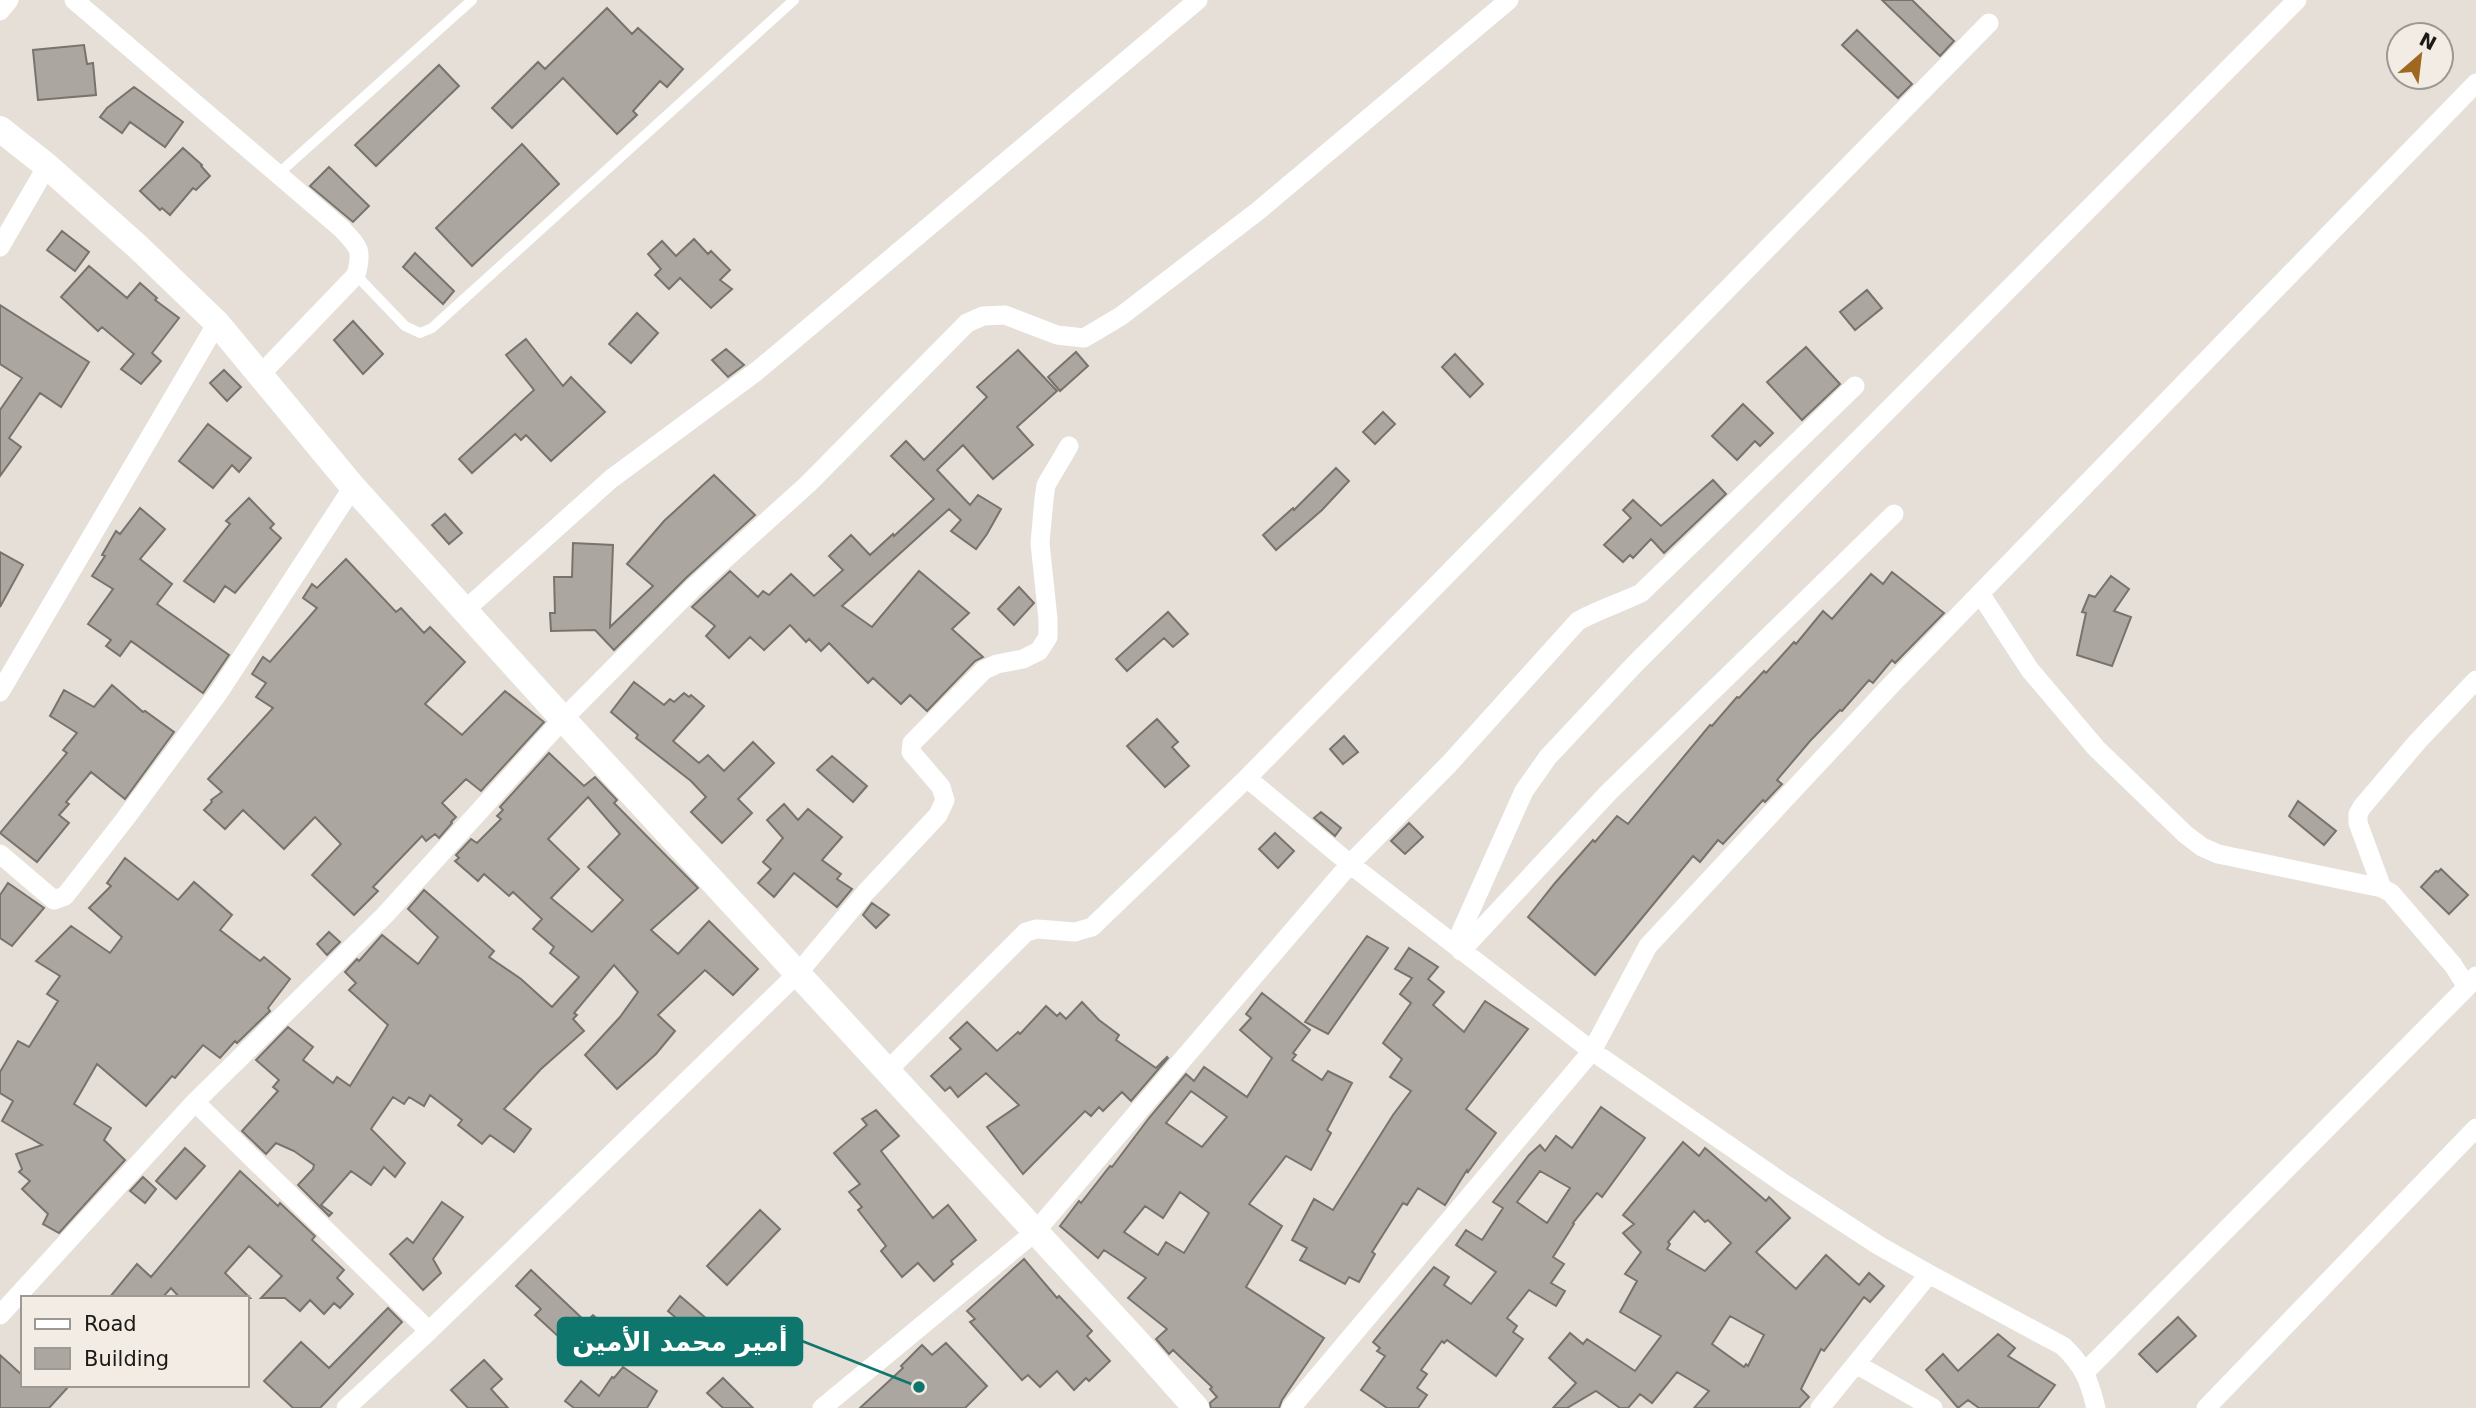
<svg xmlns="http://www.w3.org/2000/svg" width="2476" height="1408" font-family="'DejaVu Sans',Cairo,sans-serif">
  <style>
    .building { fill: #aca6a0; stroke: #78736d; stroke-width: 2; fill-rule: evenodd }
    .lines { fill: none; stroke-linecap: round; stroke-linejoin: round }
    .lane { stroke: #fff; stroke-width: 10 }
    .street { stroke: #fff; stroke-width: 19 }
    .secondary { stroke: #fff; stroke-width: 26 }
    .leader { fill: none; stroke: #0f766e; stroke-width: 2.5 }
    .callout-dot { fill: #0f766e; stroke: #f2ece5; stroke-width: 2.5 }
    .callout { fill: #0f766e; stroke: #0f766e; stroke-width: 2.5 }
    .callout-label { font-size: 26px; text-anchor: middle; font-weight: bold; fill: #fff }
  </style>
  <rect width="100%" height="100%" fill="#e5dfd8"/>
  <path class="building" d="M1882,0H1912L1954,41L1940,56Z
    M607,8L632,34L638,28L683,69L667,87L660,81L633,111L637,115L617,134L563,78L512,128L492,108L538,62L545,69Z
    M1857,30L1912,84L1898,98L1842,45Z
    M84,45L87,64L93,63L96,95L38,100L33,50Z
    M439,65L459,86L376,166L355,145Z
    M134,87L183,122L165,147L130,122L122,133L100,117L107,108Z
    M522,144L559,184L472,266L436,228Z
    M183,148L202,165L201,166L210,176L196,190L193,188L170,215L162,208L160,210L140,191Z
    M329,167L369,206L353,222L310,186Z
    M62,231L89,252L75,271L47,250Z
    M694,239L708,254L711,251L730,270L720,280L732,289L711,308L680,278L669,289L655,275L661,269L648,254L662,241L676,256Z
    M415,253L454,291L443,304L403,267Z
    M89,266L127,298L140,283L157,298L155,300L179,318L152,353L161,361L141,384L121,369L134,354L102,327L98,331L61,297Z
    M1867,290L1882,308L1855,330L1840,312Z
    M0,305L89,362L61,407L40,393L9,438L21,447L0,476V410L22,378L0,364Z
    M637,313L658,333L631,363L609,344Z
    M353,321L383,354L363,374L334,340Z
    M526,339L563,386L571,377L605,412L551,461L526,435L521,440L515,434L472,473L459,459L534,390L506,355Z
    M1806,347L1840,384L1802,420L1767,382Z
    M726,349L744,365L728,377L712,360Z
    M1018,350L1057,391L1017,427L1033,445L993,479L963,445L937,470L970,505L978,495L1001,509L987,534L976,549L951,531L961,520L949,509L842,606L872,627L919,571L969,613L952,629L983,657L975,661L927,711L910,695L901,704L873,678L868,683L829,643L821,651L809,639L806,642L790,625L764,650L750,637L729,658L706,636L715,626L692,607L730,571L758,597L763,591L769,595L791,574L814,596L843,570L829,556L851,535L870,555L893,534L894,536L934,499L891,456L906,441L924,460L987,397L977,387Z
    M1076,352L1088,366L1060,391L1048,377Z
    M1455,354L1483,384L1470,397L1442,367Z
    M224,370L241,387L227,401L210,383Z
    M1743,404L1773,433L1760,446L1755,441L1737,460L1712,436Z
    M1383,412L1395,424L1375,444L1363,432Z
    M208,424L251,458L239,472L232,465L213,488L179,461Z
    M1336,468L1349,481L1322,510L1276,550L1263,535L1293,508L1294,510Z
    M714,475L755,515L686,578L614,650L595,630L551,631L550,613H555L554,577H572L573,543L613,545L610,627L653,586L627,564L664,521Z
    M1713,480L1726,494L1664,553L1651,539L1633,558L1630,555L1623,562L1604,545L1631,518L1623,510L1633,500L1661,526Z
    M249,498L274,524L270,528L281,538L235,593L225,586L214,602L184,581L230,524L226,521Z
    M140,508L165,529L140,559L172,584L157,604L229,655L203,693L131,641L120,656L106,646L111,640L88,624L113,589L92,576L105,556L102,555L116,531L120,534Z
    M445,514L462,533L449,544L432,525Z
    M0,552L23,565L0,607Z
    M346,559L396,612L401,608L424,633L430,627L465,662L425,704L462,735L505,691L544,722L481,791L466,779L442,803L456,817L451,822L452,823L439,838L435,834L426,841L422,836L373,887L378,891L354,915L312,875L341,844L315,817L284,849L243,810L225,829L204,810L212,802L211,800L222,792L208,779L273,708L256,697L266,683L252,674L263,657L270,662L317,608L303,598L312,584L317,588Z
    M1892,572L1944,613L1895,663L1892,660L1873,683L1869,680L1842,711L1840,710L1810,741L1777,780L1782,784L1765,802L1763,800L1723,844L1718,840L1700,862L1693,856L1595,975L1528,917L1555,883L1593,840L1595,842L1617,816L1628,824L1710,725L1712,726L1737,697L1739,698L1764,671L1766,673L1794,642L1796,644L1823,611L1832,619L1871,574L1883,584Z
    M2111,576L2129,589L2114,611L2131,617L2112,666L2077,655L2086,613L2082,612L2089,595L2095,597Z
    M1019,587L1034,603L1014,625L998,609Z
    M1168,612L1188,634L1173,647L1164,638L1127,671L1116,659Z
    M634,682L664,705L670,699L674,702L684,693L689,697L691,695L704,706L673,741L699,763L708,755L724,771L753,742L774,763L738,799L752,813L722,843L691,812L706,797L691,781L636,738L638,735L611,712Z
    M112,685L143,712L145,711L174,732L125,799L91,772L66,802L69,804L59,815L69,823L37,862L0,833L67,753L63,750L77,733L50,716L64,690L94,707Z
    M1157,719L1178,742L1172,747L1189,766L1165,787L1127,746Z
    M1344,736L1358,752L1343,764L1330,749Z
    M549,753L584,786L595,777L617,800L614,803L698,888L651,930L678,954L709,921L758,969L733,995L705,970L658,1015L675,1031L656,1054L617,1089L585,1055L620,1017L638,992L614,965L574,1013L577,1015L573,1019L584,1031L541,1069L504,1109L531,1129L514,1152L490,1135L482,1144L458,1125L462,1120L430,1095L424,1106L409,1097L404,1104L393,1097L371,1129L405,1163L395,1177L384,1167L371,1185L351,1171L321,1205L332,1213L329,1216L298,1185L313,1169L314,1165L294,1151L276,1143L266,1154L242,1131L278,1091L273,1087L279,1080L256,1060L288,1027L313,1047L303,1060L333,1083L337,1077L350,1086L388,1025L349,990L356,983L345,972L357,959L359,961L382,935L418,964L438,937L408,909L424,890L494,951L489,957L521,979L552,1007L579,977L550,953L554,947L533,929L542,919L513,892L509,896L484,874L478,881L455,861L459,858L456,855L471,839L477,843L501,819L497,816L503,810L500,807ZM588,797L620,834L588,867L623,900L592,932L551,898L579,869L548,839Z
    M832,756L867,786L853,802L817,770Z
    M2298,801L2336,831L2324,845L2289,816Z
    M784,804L798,820L808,809L842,837L822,860L841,874L837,879L852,889L837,907L794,873L774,897L758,883L771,869L763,862L783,838L767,820Z
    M1321,812L1341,828L1335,836L1314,818Z
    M1409,823L1423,837L1405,854L1391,841Z
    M1275,833L1294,851L1278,868L1259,849Z
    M125,858L178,900L194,882L232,915L220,930L260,961L264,957L290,979L268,1008L270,1011L237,1043L235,1041L220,1058L203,1045L175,1078L172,1076L146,1106L97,1064L74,1104L111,1128L104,1140L125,1160L59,1233L43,1224L48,1214L22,1189L30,1181L19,1172L22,1169L16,1154L42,1145L2,1121L13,1101L0,1093V1072L18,1041L29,1047L58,1001L47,994L60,976L36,961L71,926L110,953L122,937L89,908L111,886L107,883Z
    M2441,869L2468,895L2449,914L2421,887L2436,871L2438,872Z
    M8,883L44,908L12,946L0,938V895Z
    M872,903L889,915L876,928L863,915Z
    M329,932L340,942L327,955L317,944Z
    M1367,936L1388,948L1328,1034L1305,1022Z
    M1409,948L1438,967L1428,979L1444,992L1433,1005L1464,1032L1485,1001L1528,1029L1466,1109L1496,1133L1468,1172L1467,1170L1445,1205L1418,1188L1407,1205L1403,1203L1372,1252L1375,1254L1359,1282L1349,1277L1345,1284L1300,1260L1307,1248L1292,1240L1314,1199L1333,1210L1393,1115L1411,1091L1390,1077L1402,1059L1383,1043L1411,1003L1400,994L1412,978L1395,969Z
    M1262,993L1310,1030L1293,1053L1296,1055L1292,1060L1322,1080L1328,1071L1352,1083L1327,1130L1331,1133L1311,1170L1286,1156L1249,1204L1282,1226L1246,1287L1324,1338L1282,1400L1279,1408H1211L1210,1403L1217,1397L1210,1389L1212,1387L1173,1350L1169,1354L1156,1339L1167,1329L1128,1298L1146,1278L1104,1250L1098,1258L1060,1226L1079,1201L1081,1203L1110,1166L1112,1167L1149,1118L1186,1074L1194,1081L1204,1067L1247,1097L1272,1058L1240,1030L1251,1018L1246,1014ZM1191,1091L1227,1117L1202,1147L1166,1123ZM1180,1192L1209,1213L1184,1253L1166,1242L1158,1255L1124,1232L1145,1206L1163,1218Z
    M1082,1002L1099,1020L1119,1035L1116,1040L1156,1068L1167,1057L1168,1058L1131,1101L1122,1092L1103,1111L1099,1107L1091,1116L1085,1111L1023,1174L987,1127L1019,1105L986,1073L958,1097L950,1087L945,1091L931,1076L961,1049L950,1038L967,1022L997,1051L1018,1032L1020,1034L1046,1006L1057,1016L1060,1013L1066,1019Z
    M1601,1107L1645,1138L1602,1197L1597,1193L1573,1223L1574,1224L1553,1257L1564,1264L1551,1283L1565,1291L1556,1306L1529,1290L1507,1318L1517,1326L1513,1332L1523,1339L1496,1376L1447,1340L1444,1343L1442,1341L1421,1370L1427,1374L1417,1388L1427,1395L1418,1408H1387L1361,1390L1385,1356L1377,1351L1380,1348L1373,1342L1434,1267L1449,1277L1444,1285L1471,1304L1496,1272L1456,1245L1466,1230L1482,1240L1503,1208L1493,1202L1529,1155L1540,1145L1545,1151L1556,1136L1572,1148ZM1540,1171L1570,1188L1547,1223L1517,1202Z
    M876,1110L899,1136L881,1151L933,1218L948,1205L976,1240L951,1261L953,1264L934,1281L918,1263L902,1277L881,1251L886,1246L858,1210L862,1207L849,1192L860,1184L834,1153L867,1125L862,1119Z
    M1683,1142L1699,1156L1705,1148L1766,1201L1769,1197L1790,1218L1756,1252L1796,1289L1826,1255L1859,1285L1869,1273L1884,1286L1870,1302L1864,1297L1824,1351L1821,1349L1801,1389L1809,1397L1799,1408H1694L1709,1391L1677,1372L1652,1403L1640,1394L1628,1408H1620L1596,1391L1567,1408H1553L1576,1383L1549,1358L1570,1333L1583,1344L1587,1339L1635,1371L1661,1336L1620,1312L1637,1281L1625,1274L1641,1252L1623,1233L1634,1224L1623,1215ZM1694,1211L1705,1222L1708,1220L1731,1243L1705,1271L1667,1249L1670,1244L1668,1242ZM1730,1316L1764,1335L1748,1366L1746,1364L1744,1367L1712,1344Z
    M185,1148L205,1166L176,1199L156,1181Z
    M240,1171L278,1206L280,1203L315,1236L312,1240L344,1270L337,1278L353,1294L340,1308L334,1303L324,1314L310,1300L300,1311L285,1298H261L282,1276L249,1246L225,1273L250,1298H180L171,1288L162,1298H109L137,1264L151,1277Z
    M143,1177L156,1189L145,1203L130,1191Z
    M442,1202L463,1217L433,1259L441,1273L423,1290L390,1254L407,1238L413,1243Z
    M760,1210L780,1229L727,1285L707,1266Z
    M1024,1259L1057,1298L1059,1296L1092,1331L1087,1336L1110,1361L1089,1381L1086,1378L1074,1390L1057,1371L1040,1387L1028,1375L1022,1380L970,1322L975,1319L967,1311Z
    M531,1270L586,1322L593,1315L611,1331L584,1360L535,1315L541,1309L516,1286Z
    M680,1296L708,1320L696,1335L668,1311Z
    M388,1308L402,1322L320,1408H293L264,1381L301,1342L329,1368Z
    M2178,1317L2196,1336L2157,1372L2139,1354Z
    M1998,1334L2015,1348L2008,1356L2055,1385L2038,1408H1979L1968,1400L1958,1408L1926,1370L1943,1354L1958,1371Z
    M946,1343L987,1386L965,1408H860L903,1368L901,1366L922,1345L932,1355Z
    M0,1355L23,1376V1385H70L49,1408H0Z
    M484,1360L502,1379L491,1389L508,1408H468L451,1390Z
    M623,1367L657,1391L647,1408H574L565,1401L581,1381L599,1396L612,1377L614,1378Z
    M723,1378L753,1408H723L707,1393Z"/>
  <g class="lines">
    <path class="lane" d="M278,174L472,0
      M356,275L405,326L420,333L432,328L794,0"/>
    <path class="street" d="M74,0L342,229C359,247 363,250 356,275L260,375
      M0,11L9,0
      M0,247L47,166
      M1981,595L2030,670L2096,748L2185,834L2202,847L2218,854L2382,888L2391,893L2453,965L2467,987L2476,976
      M465,610L611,479L757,371L1198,0
      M0,692L217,323
      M1247,778L1350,864L1592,1051L1786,1185L1878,1245L1929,1274L2063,1346C2084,1366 2089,1380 2096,1408
      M0,854L54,900L65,896L125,819L219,692L353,487
      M2382,888L2358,823V814L2362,807L2418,741L2476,680
      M1455,945L1524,791L1548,757L1634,665L2297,0
      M1461,951L1608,793L1894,514
      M888,1070L1026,932L1037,929L1075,932L1092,927L1247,778L1989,23
      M195,1102L429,1331
      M0,1315L195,1102L385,915L563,719L694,587L808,484L967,323L983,316L1005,315L1057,335L1084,338L1121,316L1258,211L1509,0
      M1856,1364L1933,1408
      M2085,1372L2467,987
      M346,1408L429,1331L799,972L866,892L938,815L945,800L941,787L911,752L912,743L984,670L997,664L1023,659L1039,651L1048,637V619L1040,543L1044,499L1046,485L1069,446
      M822,1408L1035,1232L1350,864L1449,764L1578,621C1598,610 1620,603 1641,593L1855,386
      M1291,1408L1592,1051L1648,946L1892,684L2476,83
      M1820,1408L1929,1274
      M2206,1408L2476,1128"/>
    <path class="secondary" d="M0,129L47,166L137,246L217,323L353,487L563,719L1141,1346L1196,1408"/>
  </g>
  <path class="leader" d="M919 1387L802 1341"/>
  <circle class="callout-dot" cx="919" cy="1387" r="7"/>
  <rect class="callout" x="558" y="1318" width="244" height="47" rx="7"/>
  <g class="callout-label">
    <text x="680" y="1351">أمير محمد الأمين</text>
  </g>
  <rect x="21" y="1296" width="228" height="91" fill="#f2ece5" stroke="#9c9893" stroke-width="2"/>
  <rect x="35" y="1319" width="35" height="10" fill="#ffffff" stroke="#9c9893" stroke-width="2"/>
  <text x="84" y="1331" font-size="21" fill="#1c1a17">Road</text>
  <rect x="35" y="1348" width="35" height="21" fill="#aca6a0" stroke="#9c9893" stroke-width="2"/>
  <text x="84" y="1366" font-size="21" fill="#1c1a17">Building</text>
  <g transform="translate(2420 56) rotate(28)"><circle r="33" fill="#f2ece5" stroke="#9c9893" stroke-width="2"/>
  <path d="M0-5L12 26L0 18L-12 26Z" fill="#9e6821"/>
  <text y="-10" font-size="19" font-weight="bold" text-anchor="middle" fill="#1c1a17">N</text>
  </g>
</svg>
